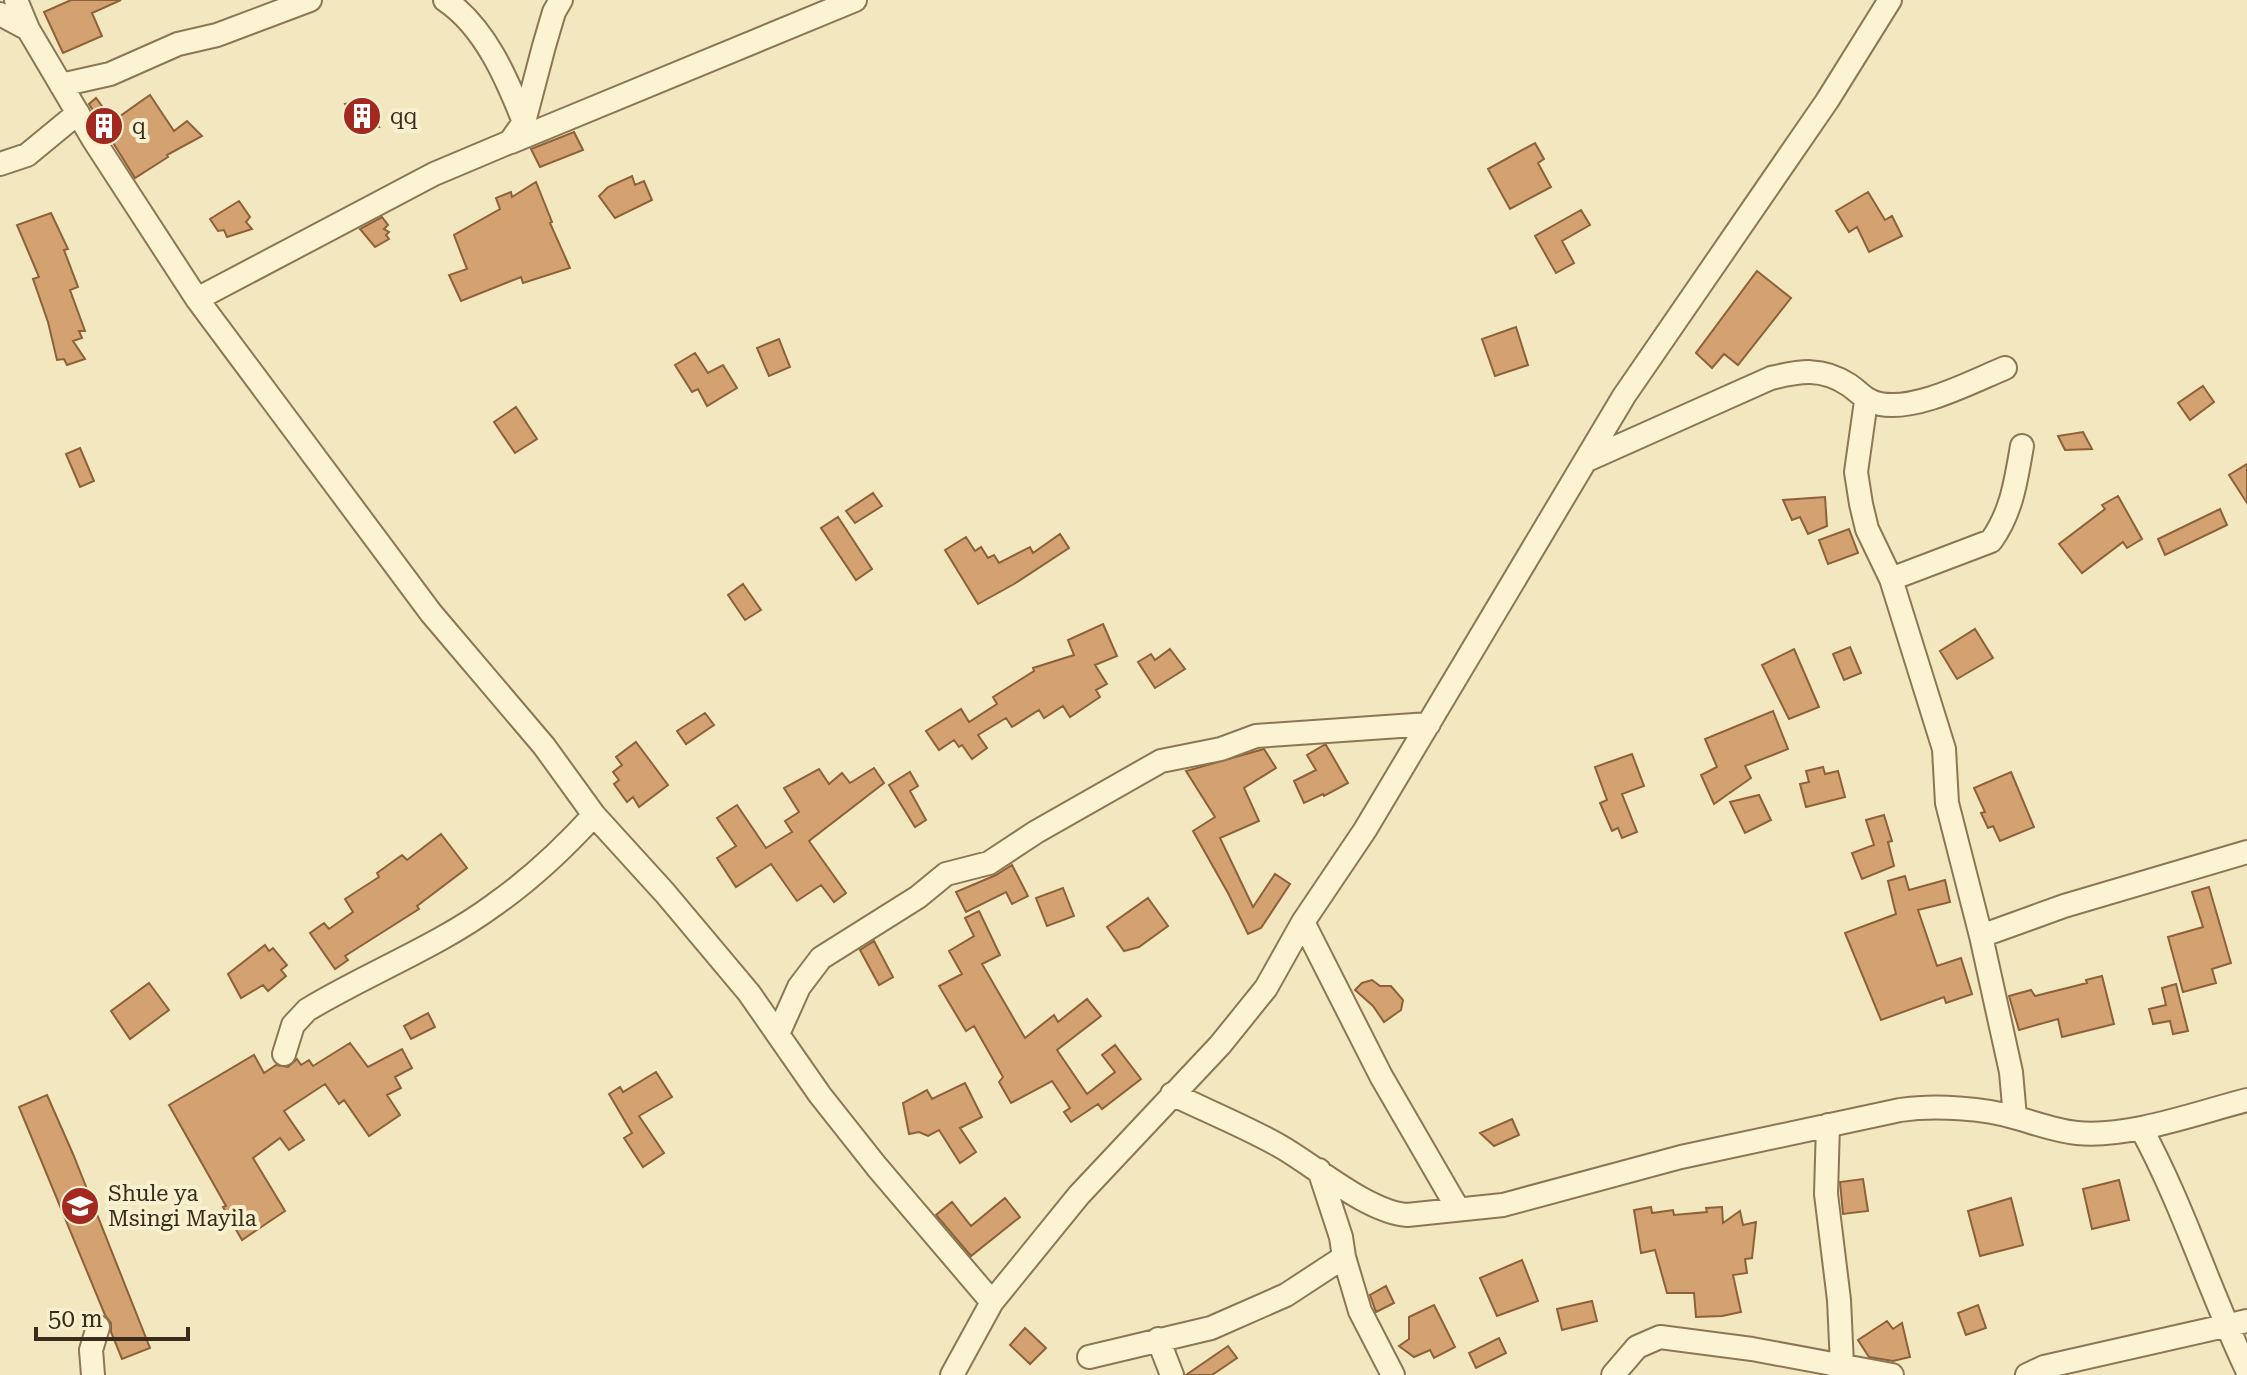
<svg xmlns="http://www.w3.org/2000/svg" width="2247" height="1375" font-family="'Roboto Serif',serif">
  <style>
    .building { fill: #d4a270; stroke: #8d6139; stroke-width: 2 }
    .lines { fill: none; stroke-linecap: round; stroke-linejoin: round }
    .minor-casing { stroke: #8c7755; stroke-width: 26 }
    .minor { stroke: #fcf3d2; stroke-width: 22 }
    .labels { text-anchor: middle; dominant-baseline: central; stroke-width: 8; stroke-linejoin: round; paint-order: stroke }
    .poi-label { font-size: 22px; fill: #3a2c1b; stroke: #f9f0cf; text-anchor: start }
  </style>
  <rect width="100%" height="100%" fill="#f2e7be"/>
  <path class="building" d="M71,0H121L92,13L102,36L63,53L44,12Z
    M150,95L174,131L187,121L202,136L167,155L168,157L135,178L89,104L96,98L113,121Z
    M365,100L379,127H357L345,104Z
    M574,132L583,150L540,167L531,149Z
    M1535,143L1544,159L1538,163L1551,187L1510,209L1488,169Z
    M632,176L635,185L644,181L652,200L615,218L599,196L608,187Z
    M536,182L552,222L550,223L570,268L523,283L521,277L461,301L449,275L467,269L454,235L500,209L496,198L511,192L512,197Z
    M1868,192L1885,220L1892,216L1902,236L1869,252L1857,227L1849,232L1836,211Z
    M239,201L250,217L246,222L252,229L227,237L224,230L218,231L210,219Z
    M1581,210L1590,225L1562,241L1574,263L1556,273L1535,236Z
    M51,213L68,249L64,250L78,287L70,290L85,331H79L82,338L73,341L85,359L67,365L64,359L57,360L48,322L33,279L39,277L17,225Z
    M382,217L388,225L384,229L389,232L386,235L389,239L375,247L360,229Z
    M1757,271L1791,298L1738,365L1724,354L1712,368L1696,353Z
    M1516,327L1528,365L1495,376L1482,339Z
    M779,339L790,367L769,376L757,348Z
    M695,353L708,373L723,365L737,388L707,406L698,389L692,392L675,365Z
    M2203,386L2214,402L2190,420L2178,403Z
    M516,407L537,439L515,453L494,422Z
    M2083,432L2092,449L2065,450L2058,436Z
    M80,448L94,481L80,487L66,454Z
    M2247,464V503L2229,475Z
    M873,493L882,506L855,523L846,511Z
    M2118,496L2142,539L2127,548L2123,542L2082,573L2059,544L2105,509L2102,505Z
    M1825,497L1827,526L1808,534L1800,517L1792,520L1783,500Z
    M2220,509L2227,525L2165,555L2158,539Z
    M838,517L872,569L856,580L821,528Z
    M1849,529L1858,553L1828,564L1819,540Z
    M1060,534L1069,548L1014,584L978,604L945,550L966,537L975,551L981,547L988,558L994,555L999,563L1030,547L1033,553Z
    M743,584L761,610L745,620L728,595Z
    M1103,624L1117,656L1095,665L1107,684L1096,690L1100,697L1070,717L1063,706L1044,718L1039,710L1012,727L1006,718L978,735L987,748L972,759L962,745L959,747L954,740L939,750L926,731L961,709L969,722L997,704L993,697L1034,671L1033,668L1074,655L1068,640Z
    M1975,629L1993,658L1957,679L1940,651Z
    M1850,647L1861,673L1844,680L1833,654Z
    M1170,649L1185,669L1155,688L1138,662L1151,654L1155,660Z
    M1794,649L1819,707L1789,719L1762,665Z
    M1773,711L1788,749L1745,766L1751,778L1714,804L1701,775L1717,767L1705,739Z
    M705,713L714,725L686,744L677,731Z
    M636,742L668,785L639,807L633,797L627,802L614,784L619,780L613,772L622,765L616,757Z
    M1324,745H1326L1348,783L1324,796L1323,794L1304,803L1294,781L1316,770L1307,755Z
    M1264,749L1276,768L1244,788L1259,821L1220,838L1253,907L1275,874L1290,884L1261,928L1248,934L1228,893L1193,831L1215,817L1186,771Z
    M1632,754L1644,786L1622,794L1637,832L1622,838L1618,828L1612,831L1600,803L1607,800L1595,767Z
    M1823,767L1825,774L1838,771L1845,797L1806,807L1800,784L1809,782L1806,771Z
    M874,768L884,783L809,841L846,893L834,902L821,885L797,901L771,864L736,887L717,858L736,846L717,818L737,805L766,848L792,832L785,821L799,812L784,788L819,769L829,784L842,773L850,783Z
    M910,772L918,786L910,791L926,820L915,827L889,785Z
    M2011,772L2034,827L2000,841L1993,826L1988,828L1981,813L1985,812L1974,788Z
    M1759,795L1771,820L1745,833L1730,802Z
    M1884,815L1892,841L1888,842L1894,866L1862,879L1852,853L1874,845L1866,820Z
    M441,834L467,868L417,906L419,909L345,956L348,960L335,969L310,933L324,923L329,929L353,912L345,899L379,877L377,873L402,855L407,860Z
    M1012,865L1028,896L1012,904L1006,892L966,912L956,892L996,875Z
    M1905,876L1909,890L1945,880L1950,902L1918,910L1937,966L1961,958L1972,994L1946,1003L1944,997L1881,1020L1845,933L1896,914L1888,881Z
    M2209,887L2231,963L2212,969L2216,983L2183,992L2168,937L2203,927L2192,892Z
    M1063,888L1074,916L1047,926L1036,898Z
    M1148,898L1168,926L1139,947L1124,951L1107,927Z
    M979,911L1000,955L982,964L1025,1038L1054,1015L1058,1022L1087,999L1101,1016L1057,1050L1087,1094L1115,1072L1102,1055L1115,1045L1141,1079L1102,1109L1098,1104L1071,1122L1064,1112L1070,1108L1052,1081L1011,1103L999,1082L1003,1077L974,1026L966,1031L939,986L962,974L949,951L974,936L965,918Z
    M874,941L893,977L879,985L860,950Z
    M265,945L269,951L273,948L287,965L281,970L286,976L268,991L263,985L241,998L228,974Z
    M2102,976L2114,1024L2062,1037L2058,1019L2019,1030L2009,996L2031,990L2035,996L2087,983L2086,980Z
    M1372,980L1380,986H1391L1403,1000L1401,1010L1384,1022L1373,1006L1355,990L1362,983Z
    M149,983L169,1010L130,1039L111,1011Z
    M2176,984L2188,1031L2173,1034L2170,1021L2153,1024L2149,1009L2166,1005L2162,988Z
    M428,1013L435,1027L411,1039L404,1026Z
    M350,1043L368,1067L402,1049L412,1068L395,1077L401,1088L387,1095L400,1115L369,1136L344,1100L339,1104L325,1084L284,1111L304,1140L289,1150L280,1138L253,1158L285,1211L242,1240L223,1207L226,1206L169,1105L254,1055L264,1073L276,1065L288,1067L297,1059L301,1065L309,1060L313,1066Z
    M656,1072L672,1097L639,1116L664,1153L643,1167L624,1138L632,1133L609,1094L620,1087L623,1092Z
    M965,1083L982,1117L960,1128L976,1152L960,1163L939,1130L928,1136L919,1132L909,1134L903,1103L927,1090L932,1099Z
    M47,1095L73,1154L150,1348L122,1359L111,1332V1323L105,1315L19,1107Z
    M1512,1119L1519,1135L1494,1146L1480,1133Z
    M1863,1179L1868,1211L1843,1214L1840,1182Z
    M2119,1180L2129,1220L2092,1229L2083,1189Z
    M1005,1198L1020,1217L971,1256L936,1215L952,1202L971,1226Z
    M2011,1198L2023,1245L1980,1256L1968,1211Z
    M1651,1207L1652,1213L1673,1210L1674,1215L1707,1212L1706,1208L1722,1207L1723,1223L1740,1211L1743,1225L1756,1222L1752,1258L1745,1259L1747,1273L1733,1275L1741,1312L1722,1316L1696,1317L1694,1293H1667L1655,1250L1641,1253L1634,1210Z
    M1522,1260L1538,1301L1497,1316L1480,1278Z
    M1386,1286L1394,1303L1376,1312L1370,1295Z
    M1592,1301L1597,1321L1562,1330L1557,1309Z
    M1434,1305L1455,1347L1434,1358L1430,1350L1414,1357L1399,1346L1409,1339V1317Z
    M1978,1305L1986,1328L1966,1335L1958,1313Z
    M1887,1321L1893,1329L1902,1323L1910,1357L1893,1361L1869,1357L1858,1340Z
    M1025,1328L1046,1348L1030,1364L1010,1345Z
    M1499,1338L1506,1353L1476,1368L1469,1353Z
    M1228,1346L1237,1358L1212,1375H1186Z"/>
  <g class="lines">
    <defs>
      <path id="minor" d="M16,0L28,29L93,139L197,299L431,613L544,746L594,815L665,893L749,993L820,1095L877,1167L992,1302
        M445,0C485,27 507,79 524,122
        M0,14L28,29
        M61,85L110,74L178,44L217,35L310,0
        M511,142L855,0
        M0,164L27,155L78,113
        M197,299L434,174L510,142L524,122L544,46L554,12L561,0
        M1866,401L1856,472L1861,504L1867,529L1891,579L1944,749L1947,803L1981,936L2011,1072L2015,1117
        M1585,461L1771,378C1800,371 1822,367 1849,385C1861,393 1865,401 1880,404C1917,411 1971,382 2005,368
        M1891,579L1991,541C2012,512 2016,480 2022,446
        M1303,922L1381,1076L1458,1209
        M1981,936L2064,906L2247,852
        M778,1034L799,987L821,958L918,897L946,874L989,863L1036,832L1161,761L1221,749L1256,736L1429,724
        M284,1054L293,1025L307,1010C368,973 437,947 494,905C531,879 564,848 594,815
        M1172,1094C1207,1111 1244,1126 1278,1145C1314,1165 1367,1212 1407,1215L1503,1205L1681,1157L1900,1110C1935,1105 1984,1108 2017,1118C2038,1124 2056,1131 2077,1133C2130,1138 2196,1113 2247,1100
        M1828,1125L1826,1194L1839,1300L1842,1365L1839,1375
        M2141,1128C2183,1205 2209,1290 2247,1370
        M1319,1170L1341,1237L1344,1257L1360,1311L1393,1375
        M1158,1339L1172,1375
        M1089,1357L1211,1328L1286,1295L1344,1257
        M93,1375L91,1350L98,1327
        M952,1375L992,1302L1079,1195L1220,1045L1266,988L1303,922L1365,830L1624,396L1827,101L1890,0
        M1613,1375L1637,1347L1660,1337L1752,1349L1892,1375
        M2027,1375L2044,1367L2247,1321"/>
    </defs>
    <use href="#minor" class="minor-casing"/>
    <use href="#minor" class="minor"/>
  </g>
  <defs>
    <symbol id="building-disc" viewBox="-11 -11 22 22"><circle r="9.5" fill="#a1291f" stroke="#f9f0cf"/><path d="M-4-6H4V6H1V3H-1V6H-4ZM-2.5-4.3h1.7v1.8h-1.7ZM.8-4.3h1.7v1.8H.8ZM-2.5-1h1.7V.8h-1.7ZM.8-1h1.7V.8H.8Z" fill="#fff"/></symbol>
    <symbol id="school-disc" viewBox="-11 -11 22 22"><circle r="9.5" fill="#a1291f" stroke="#f9f0cf"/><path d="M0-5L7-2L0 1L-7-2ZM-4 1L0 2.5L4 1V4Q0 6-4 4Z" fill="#fff"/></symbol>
  </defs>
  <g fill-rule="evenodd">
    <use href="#building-disc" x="340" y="94" width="44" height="44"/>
    <use href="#building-disc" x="82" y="104" width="44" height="44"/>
    <use href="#school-disc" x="58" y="1184" width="44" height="44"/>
  </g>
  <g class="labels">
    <g class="poi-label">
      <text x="390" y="116">qq</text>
      <text x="132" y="126">q</text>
      <text x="108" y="1193">Shule ya<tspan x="108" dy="25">Msingi Mayila</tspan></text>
    </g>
  </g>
  <path d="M36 1327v12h152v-12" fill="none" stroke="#3a2c1b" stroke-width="4"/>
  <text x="48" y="1327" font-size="24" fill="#3a2c1b" stroke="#f9f0cf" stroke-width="6" paint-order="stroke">50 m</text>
</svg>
